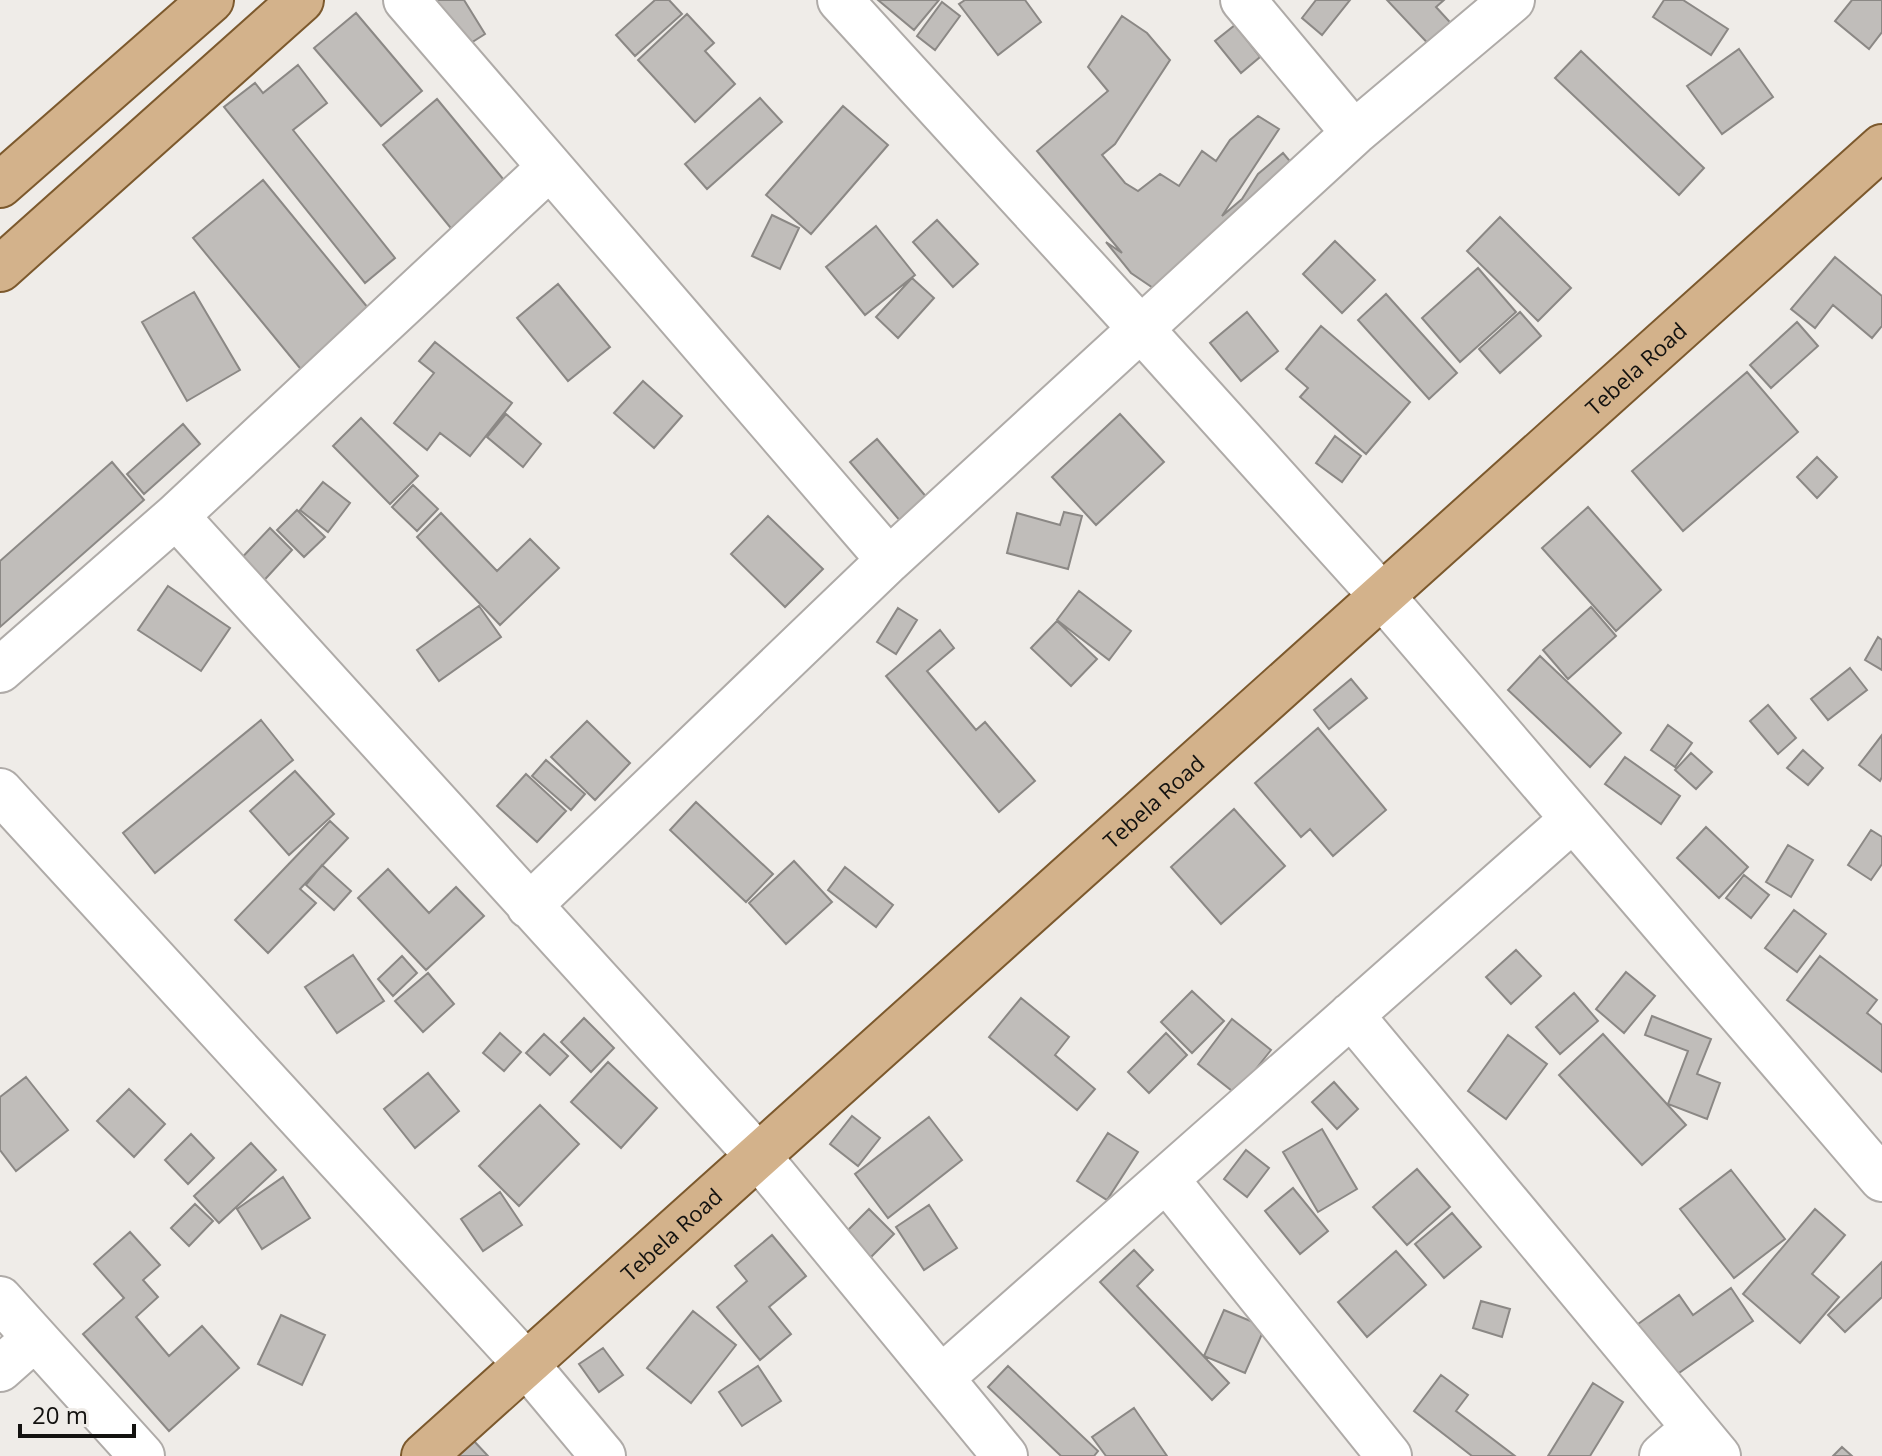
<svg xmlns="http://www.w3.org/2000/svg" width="1882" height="1456" font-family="'Open Sans',sans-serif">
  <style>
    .building { fill: #c0bdba; stroke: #8b8885; stroke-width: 2 }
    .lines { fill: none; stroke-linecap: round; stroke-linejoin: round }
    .minor-casing { stroke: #afaba8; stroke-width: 48 }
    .major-casing { stroke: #7c592d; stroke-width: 48 }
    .minor { stroke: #fff; stroke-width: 44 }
    .major { stroke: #d3b28b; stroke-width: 44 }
    .labels { text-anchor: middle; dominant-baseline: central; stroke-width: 7; stroke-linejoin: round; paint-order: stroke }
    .street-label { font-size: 22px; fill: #131210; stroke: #efece8 }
  </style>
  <rect width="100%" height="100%" fill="#efece8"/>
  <path class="building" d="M422,0H464L485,34L455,53Z
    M655,0H669L682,14L635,56L616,35Z
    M878,0H939L914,30Z
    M965,0H1025L1041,22L998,55L959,4Z
    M1316,0H1350L1322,35L1302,18Z
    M1387,0H1444L1436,7L1458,31L1436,52Z
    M1664,0H1683L1728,29L1711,55L1653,17Z
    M1852,0H1882V32L1869,49L1835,21Z
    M942,2L960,16L935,50L917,36Z
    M356,13L422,91L381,126L314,48Z
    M687,14L714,43L705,51L735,84L695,122L638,60Z
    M1122,16L1147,33L1170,60L1115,144L1102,155L1125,183L1138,191L1160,174L1179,186L1202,151L1216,161L1230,140L1258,116L1279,129L1222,216L1242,199L1258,174L1283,153L1305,179L1162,294L1131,273L1106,242L1122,253L1037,151L1108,91L1088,67Z
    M1235,25L1260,57L1241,73L1215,41Z
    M1739,49L1773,97L1722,134L1687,86Z
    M1581,51L1704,168L1679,195L1555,78Z
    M298,65L327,103L293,130L395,258L365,283L224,107L255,83L263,93Z
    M760,98L782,122L707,189L685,164Z
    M437,99L518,197L463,243L383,145Z
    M843,106L888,145L811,234L766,195Z
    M263,180L373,314L304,373L193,238Z
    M772,215L799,228L780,269L752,256Z
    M1500,217L1571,288L1538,321L1467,251Z
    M937,220L978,264L953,287L913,242Z
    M876,226L915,275L865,315L826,267Z
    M1335,241L1375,280L1342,313L1303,274Z
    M1835,257L1882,296V326L1872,338L1833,305L1815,328L1791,309Z
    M1478,268L1516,312L1460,362L1422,318Z
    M912,278L934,298L898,338L876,317Z
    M558,284L610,347L568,381L517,318Z
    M194,292L240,370L187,401L142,322Z
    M1386,294L1457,373L1429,399L1358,320Z
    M1247,312L1278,351L1241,381L1210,343Z
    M1520,312L1541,336L1500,373L1479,349Z
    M1797,322L1818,346L1771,388L1750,365Z
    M1321,326L1410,402L1366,454L1300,397L1308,388L1286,369Z
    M435,342L512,403L470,456L440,433L427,450L394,423L434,373L419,361Z
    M1747,372L1798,432L1683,531L1632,471Z
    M643,381L682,416L654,448L614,413Z
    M506,414L541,444L523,467L487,437Z
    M1120,414L1164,462L1096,525L1052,477Z
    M361,418L418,476L390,504L333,446Z
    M183,424L200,444L144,494L127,474Z
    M1335,436L1361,456L1342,482L1316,463Z
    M877,439L934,506L907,529L850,462Z
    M1817,457L1837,477L1817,498L1797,477Z
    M112,462L144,500L0,627V561Z
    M323,482L350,503L328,532L300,510Z
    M413,485L438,509L417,531L392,507Z
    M1588,507L1661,590L1616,631L1542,548Z
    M297,510L325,537L304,557L277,530Z
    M1064,512L1082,516L1068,569L1007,553L1017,513L1060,525Z
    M441,513L497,571L530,539L559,568L500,625L417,537Z
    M768,516L823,569L785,607L731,554Z
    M270,528L292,550L257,588L234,566Z
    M168,586L230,628L201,671L138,630Z
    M1079,591L1131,631L1109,660L1057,620Z
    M479,606L501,637L439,681L417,650Z
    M1591,607L1616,636L1568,679L1543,650Z
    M898,608L917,620L896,654L877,642Z
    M1057,621L1097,659L1071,686L1031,648Z
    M940,630L954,648L927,671L976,730L985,722L1035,781L999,812L886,676Z
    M1878,637L1882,640V670L1865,660Z
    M1540,656L1621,733L1590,767L1508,690Z
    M1850,668L1867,690L1828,720L1811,699Z
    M1351,679L1367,698L1329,729L1314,710Z
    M1768,705L1796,738L1778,754L1750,721Z
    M261,720L293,760L155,873L123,833Z
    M587,721L630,763L595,800L551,757Z
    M1668,725L1692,743L1675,767L1651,750Z
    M1318,728L1386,810L1333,856L1310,829L1301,837L1255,783Z
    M1882,735V777L1880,781L1859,765Z
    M1803,750L1823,768L1808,785L1787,768Z
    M1691,753L1712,772L1696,789L1675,770Z
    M1625,757L1680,796L1661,824L1605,784Z
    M546,760L585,794L571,810L532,776Z
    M295,771L334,814L289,855L250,811Z
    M526,774L566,811L537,842L497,806Z
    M696,802L773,874L746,902L670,830Z
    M1234,809L1285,866L1221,924L1171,867Z
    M330,821L348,838L300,889L316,903L268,953L235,920Z
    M1706,827L1748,867L1719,898L1677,858Z
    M1871,830L1882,837V864L1871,880L1848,865Z
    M1788,845L1813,860L1791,897L1766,882Z
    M794,861L832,902L786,944L749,903Z
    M322,865L351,891L334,910L306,885Z
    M845,867L893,905L876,927L828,890Z
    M388,869L429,913L456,887L484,916L426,970L358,898Z
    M1744,875L1769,895L1751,918L1726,898Z
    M1794,910L1826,934L1797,972L1765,948Z
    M1516,950L1541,976L1511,1004L1486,977Z
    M353,955L384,1001L337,1033L305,987Z
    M402,956L417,973L393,996L378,979Z
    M1820,956L1877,1000L1867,1013L1882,1025V1072L1787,1000Z
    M1626,972L1655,996L1624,1033L1596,1009Z
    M428,973L454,1004L423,1032L395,1001Z
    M1192,991L1224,1021L1192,1053L1161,1022Z
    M1574,993L1598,1021L1560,1054L1536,1027Z
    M1021,998L1069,1037L1055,1055L1095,1089L1077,1110L989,1037Z
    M1652,1016L1711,1039L1697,1074L1720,1083L1707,1119L1668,1104L1688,1051L1645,1035Z
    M584,1018L614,1048L591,1072L561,1042Z
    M1232,1019L1271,1050L1236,1094L1198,1064Z
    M500,1033L521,1052L504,1071L483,1053Z
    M1166,1033L1187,1055L1149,1093L1128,1072Z
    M544,1034L568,1056L550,1075L526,1053Z
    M1603,1034L1686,1125L1642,1165L1559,1075Z
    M1508,1035L1547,1064L1506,1119L1468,1091Z
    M608,1062L657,1108L621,1148L571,1102Z
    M428,1073L459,1111L415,1148L384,1109Z
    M26,1077L68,1130L16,1171L0,1150V1097Z
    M1334,1082L1358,1109L1337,1129L1312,1102Z
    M129,1089L165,1124L134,1157L97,1121Z
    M540,1105L579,1144L519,1206L479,1166Z
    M852,1116L880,1138L858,1166L830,1144Z
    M929,1117L962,1160L888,1218L855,1174Z
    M1322,1129L1357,1189L1318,1212L1283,1152Z
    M1108,1133L1138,1152L1107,1200L1077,1181Z
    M191,1134L214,1158L188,1184L165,1160Z
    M251,1143L276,1170L219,1223L194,1196Z
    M1246,1150L1269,1168L1247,1197L1224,1179Z
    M1417,1169L1450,1207L1407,1245L1373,1207Z
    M1731,1170L1785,1239L1734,1278L1680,1209Z
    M283,1177L310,1218L262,1249L237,1209Z
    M1293,1188L1328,1231L1300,1254L1265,1211Z
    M500,1192L522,1225L483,1251L461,1219Z
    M195,1204L213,1221L189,1246L171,1228Z
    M929,1205L957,1248L924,1270L896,1227Z
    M869,1209L894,1234L870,1258L845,1233Z
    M1815,1209L1845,1235L1812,1274L1839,1297L1800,1343L1743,1294Z
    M1452,1213L1481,1247L1444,1278L1415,1244Z
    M130,1232L160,1265L143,1280L158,1297L136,1317L169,1356L202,1326L239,1368L169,1431L83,1334L124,1298L94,1264Z
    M772,1235L806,1276L769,1307L791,1334L760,1360L717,1307L747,1281L735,1266Z
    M1134,1250L1153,1270L1137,1286L1229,1383L1212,1400L1100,1282Z
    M1396,1251L1426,1285L1367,1337L1338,1302Z
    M1882,1262V1297L1845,1332L1828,1315Z
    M1731,1288L1753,1321L1666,1382L1631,1329L1679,1295L1693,1315Z
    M1481,1301L1510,1309L1502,1337L1473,1328Z
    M1224,1310L1265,1327L1245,1373L1204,1356Z
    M693,1311L736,1345L691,1403L647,1368Z
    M281,1315L325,1335L302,1385L258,1364Z
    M603,1348L623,1375L599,1392L579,1364Z
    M758,1366L781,1401L742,1426L719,1392Z
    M1008,1366L1098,1451L1094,1456H1061L988,1387Z
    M1441,1375L1468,1395L1456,1411L1515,1456H1472L1414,1411Z
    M1593,1383L1623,1402L1590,1456H1548Z
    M1134,1408L1167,1456H1106L1092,1437Z
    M473,1440L488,1456H456Z
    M1842,1447L1852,1456H1833Z"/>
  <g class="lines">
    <defs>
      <path id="minor" d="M406,0L889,560
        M840,0L1142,330L1382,596L1882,1179
        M1243,0L1354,133
        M176,516L758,1156L1005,1456
        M0,670L176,516L549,168
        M0,791L526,1364L603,1456
        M529,906L889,560L1354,133L1512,0
        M1351,1015L1718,1456
        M1166,1179L1389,1456
        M0,1299L142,1456
        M0,1369L35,1338
        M941,1378L1573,819
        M1662,1456L1694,1428"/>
      <g id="major">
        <path d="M0,185L211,0"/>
        <path d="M0,269L301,0"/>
        <path id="s1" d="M424,1456L1882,147"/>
      </g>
    </defs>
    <use href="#minor" class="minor-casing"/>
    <use href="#major" class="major-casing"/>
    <use href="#minor" class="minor"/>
    <use href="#major" class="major"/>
  </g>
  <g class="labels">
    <g class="street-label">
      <text stroke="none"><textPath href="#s1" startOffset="1628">Tebela Road</textPath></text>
      <text stroke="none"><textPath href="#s1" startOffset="980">Tebela Road</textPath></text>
      <text stroke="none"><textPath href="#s1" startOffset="332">Tebela Road</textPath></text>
    </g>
  </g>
  <path d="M20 1424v12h114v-12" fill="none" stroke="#131210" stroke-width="4"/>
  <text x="32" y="1424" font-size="24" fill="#131210" stroke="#efece8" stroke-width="6" paint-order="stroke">20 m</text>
</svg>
